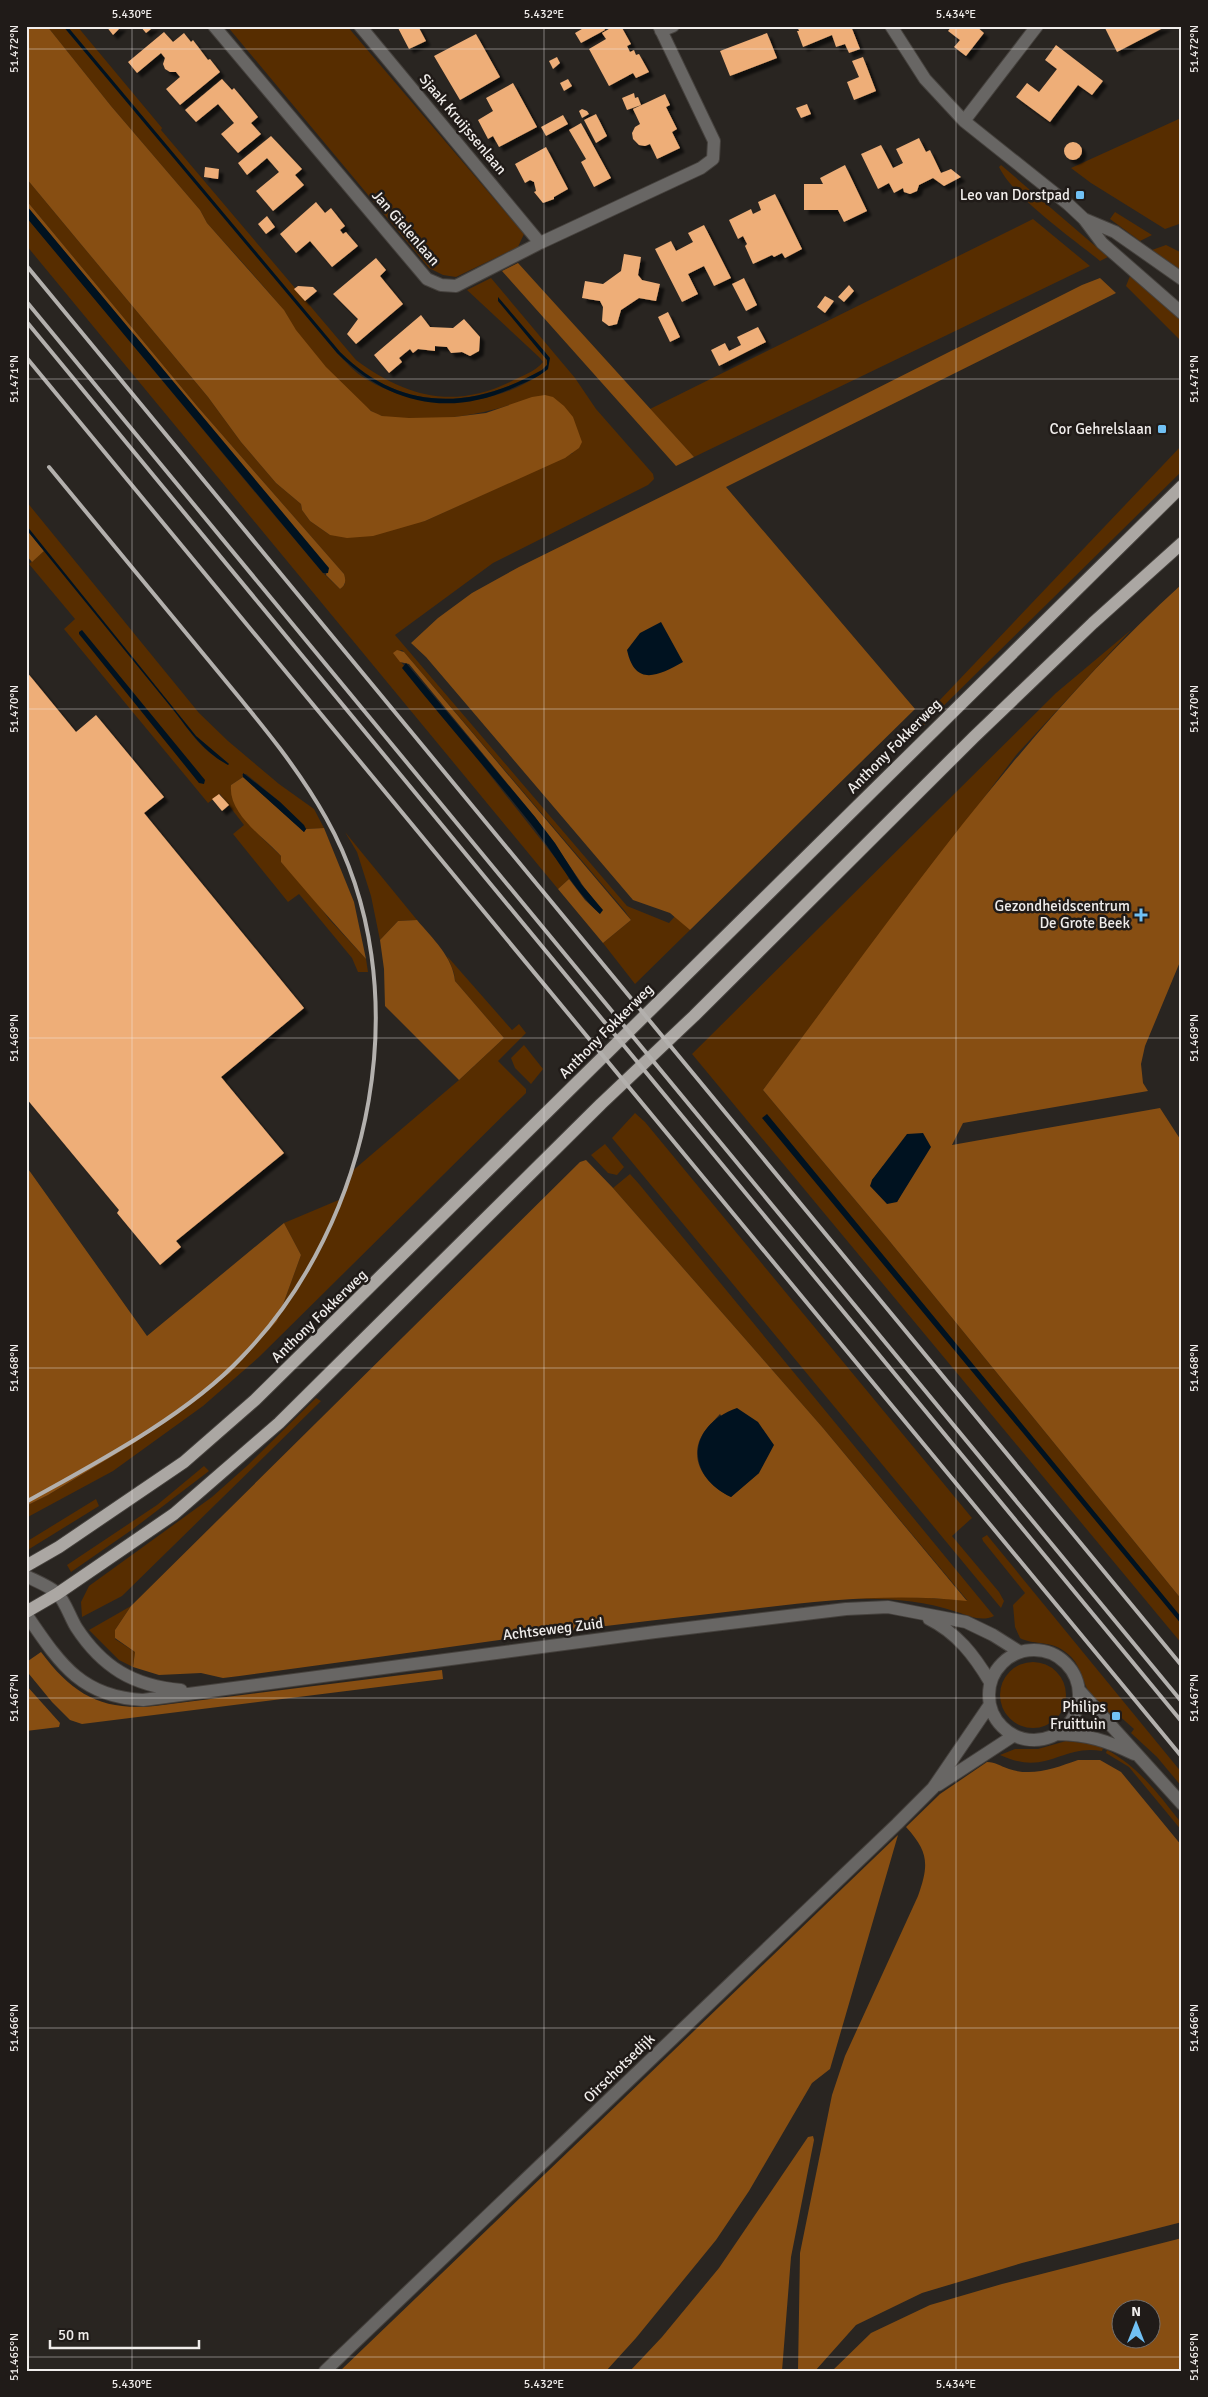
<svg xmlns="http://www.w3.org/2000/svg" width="1208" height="2397" font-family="Signika,sans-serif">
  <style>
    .green { fill: #572d00 }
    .forest { fill: #874e12; fill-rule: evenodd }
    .water { fill: #001220 }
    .building { fill: #eeae78; filter: url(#shadow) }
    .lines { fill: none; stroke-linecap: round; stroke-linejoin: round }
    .minor-casing { stroke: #45413d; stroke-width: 14 }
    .major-casing { stroke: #45413d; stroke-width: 14 }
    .minor { stroke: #686664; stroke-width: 12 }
    .major { stroke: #aba7a3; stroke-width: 12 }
    .rail { stroke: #b3b0ad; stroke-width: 4 }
    .ticks { fill: none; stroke: #f0edeb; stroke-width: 1; stroke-opacity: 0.45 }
    .poi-dot { fill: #71c1f4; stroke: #201b18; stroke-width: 2 }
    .labels { text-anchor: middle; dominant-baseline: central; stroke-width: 5; stroke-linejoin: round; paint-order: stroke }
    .street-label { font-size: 15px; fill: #f0edeb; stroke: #201b18 }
    .poi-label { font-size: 15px; fill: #f0edeb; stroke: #201b18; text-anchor: end }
    .neatline { fill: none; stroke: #f0edeb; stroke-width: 2 }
    .ticks-label { font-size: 12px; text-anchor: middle; fill: #f0edeb }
  </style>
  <defs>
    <filter id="shadow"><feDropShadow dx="4.5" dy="4.5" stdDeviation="1" flood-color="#0009"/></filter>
  </defs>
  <rect width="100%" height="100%" fill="#292521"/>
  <path class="green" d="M47,26H63L337,353C346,362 355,373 366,379C422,413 495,409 548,369L546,353L498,298L547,360V365L542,370C471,410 400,412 340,352L67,26H77L162,128L161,130L356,360C405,396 452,410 510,382C521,376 535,372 543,362L540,358L467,290L491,278L575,378L596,409L653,474L654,479L648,485L493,563L395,635L627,906L669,923L675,916L690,930L635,984L603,943L631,920L624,910L404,652L402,650L394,653L564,869L569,879L558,889L26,245V216L243,478L323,573L340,589L345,584L344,574L197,406L26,200V178L208,397L241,442L276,483L301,504L302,510L310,521L330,535L425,521L573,453L509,405C478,416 414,425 382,416C361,411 310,350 296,331C291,324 288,315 282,308C258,279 232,251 207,223L200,210L111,106Z
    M227,26H347L524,234L518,247L456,277L443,275L429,268Z
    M1181,118L1182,223L1165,229L1091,183L1071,168Z
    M1001,165L1108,257L1100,261C1072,238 1014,198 999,167Z
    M1115,212L1152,235L1140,241L1110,219Z
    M1033,219L1090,266L694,457L650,409Z
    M1166,245L1182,253V271L1152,250Z
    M1130,276L1182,320V342L1126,286Z
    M1182,445V471L923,726L920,721Z
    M26,501L199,713L228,741L279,784L314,809L324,828L306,829L280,802L246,774H242L243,777L231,785L261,837L281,856V862L306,888L329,919L366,959L368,972H358L352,958L299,894L288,902L233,834L244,825L220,794L208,803L64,629L75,619L29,564L44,551L175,712C191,733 204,754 229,764L196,736L26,525Z
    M1131,630L1017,754L763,1090L887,1238L1182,1600V1644L692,1054L1056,693Z
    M345,832L417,920L398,921L380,940L371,896L357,852Z
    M447,956L512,1030L519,1024L526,1033L498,1061L526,1089V1093L259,1357L203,1406L113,1471L26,1518V1506L48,1495L136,1442L230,1373L277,1321L301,1255L284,1223L341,1199L350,1173L459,1080L504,1038L455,981L454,973Z
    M524,1045L543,1069L531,1084L515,1068L511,1058Z
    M635,1113L645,1122L972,1518L952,1536L999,1592L1004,1601L1001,1608L612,1138Z
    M605,1144L624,1167L617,1175L608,1173L591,1155Z
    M630,1174L639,1184L994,1616C981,1622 970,1616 957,1612C921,1600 887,1598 849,1599L889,1596L967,1600L823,1428L613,1188Z
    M316,1398L321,1401L122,1596L82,1617L81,1602L89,1586L212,1497L248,1465Z
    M204,1466L209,1471L133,1529L71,1572L67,1565L157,1505Z
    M96,1499L99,1506L26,1551V1542Z
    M987,1535L1182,1773V1787L1157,1757L1131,1733L1134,1729L1116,1713L1113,1716C1105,1709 1096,1703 1090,1694C1081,1679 1081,1662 1064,1651C1049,1640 1032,1645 1020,1638L1015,1627L1013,1605L1025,1593L983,1541L982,1538Z
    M131,1606L115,1630V1639L135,1652L133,1667L119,1660L89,1630Z
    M1000 1695a33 33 0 1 1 66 0a33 33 0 1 1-66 0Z
    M1066,1741L1093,1744L1103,1748L1102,1751C1061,1744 1047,1777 1000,1755L1015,1749H1038Z
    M1107,1750C1139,1767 1159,1795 1182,1824V1831L1129,1767L1106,1753Z"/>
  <path class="forest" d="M26,26H47L111,106L200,210L207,223L284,310L296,330L326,367L371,411L382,416L409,418L454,417L486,413L532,397L545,395L553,397L564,406L573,417L582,442L579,448L565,458L425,521L373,536L347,538L330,535L310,521L302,510L301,504L276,483L241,442L208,397L26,178Z
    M26,200L197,406L344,574C346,580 346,585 340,589L326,575L328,568L26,205Z
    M518,263L694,457L676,466L502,271Z
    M1100,278L1116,293L726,487L915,709L690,930L670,913L633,900L426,657L411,643L438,618L472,593L519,567L697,479L1082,285Z
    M26,529L44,551L32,562L26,555Z
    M1182,584V957L1145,1046L1141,1064L1143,1083L1148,1091L963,1123L952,1145L1160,1108L1182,1142V1600L887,1238L763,1090C894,915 1019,732 1182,584ZM883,1166L904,1189L897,1202L872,1180Z
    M397,650L404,652L631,920L603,943L558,889L569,879L585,900L600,914C594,895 589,896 580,881C565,859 551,838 535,817L409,664L400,662L393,653Z
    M243,777L304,832L306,829L324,828L354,902L366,959C337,927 309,895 281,862V856C264,837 228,814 231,785Z
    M417,920C432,938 453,957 455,981L504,1038L459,1080L385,1006L384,969L380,940L398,921Z
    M586,1160L613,1188L823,1428L967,1601C876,1591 790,1605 700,1615C540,1632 382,1658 223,1678L201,1673L159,1675L133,1667L135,1652L115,1638V1630L131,1606L580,1162ZM720,1414L759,1473L731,1497C706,1485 686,1459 704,1432C709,1425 715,1420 720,1414Z
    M26,1166L147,1336L284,1223L301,1255L277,1321L230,1373L136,1442L48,1495L26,1506Z
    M41,1652C73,1695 102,1711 155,1706L442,1670L443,1679L82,1724L70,1720L52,1702L29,1674L28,1661Z
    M26,1685L60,1723L59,1727L26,1731Z
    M1078,1760H1100L1121,1772L1182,1846V2222L1022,2263L922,2293L856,2325L815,2371H798L800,2253L832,2095L845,2056L918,1896C929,1865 929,1852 906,1827L940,1794L987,1762C996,1762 1000,1766 1009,1769C1033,1777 1055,1768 1078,1760Z
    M898,1835L830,2069L812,2083L749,2191L716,2240L636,2338L606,2371H340Z
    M813,2136L814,2140L791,2257L782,2371H630L662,2337L719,2268L808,2137Z
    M1182,2238V2371H832L871,2333L930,2305L1002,2284ZM1120,2310H1150V2340H1120Z"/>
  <path class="water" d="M63,26H67L340,352C400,412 471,410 542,370L547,365V360L498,301V297L550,358L548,369C539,377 526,382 515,387C449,418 388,404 337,353Z
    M26,205L329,568L328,573H323L26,217Z
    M26,525L196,736L229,764L228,765C204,752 191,733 175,712L26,529Z
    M661,622L683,662C658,676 635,687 627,650L640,633Z
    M82,630L205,780L204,784L199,783L79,634V632Z
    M406,663L535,817L555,843L581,884L603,910L600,914C572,888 555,854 531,824C489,771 444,721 402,668Z
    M243,773L280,802L304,825L306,829L304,832L243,777Z
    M767,1114L1182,1618V1625L762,1118Z
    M923,1133L931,1147L897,1202L887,1204L870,1186L872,1180L907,1134Z
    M737,1408L758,1422L774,1445L759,1473L731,1497C684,1475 688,1425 737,1408Z"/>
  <path class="building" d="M106,26H122L113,35Z
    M140,26H155L146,33Z
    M397,26H418L426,41L409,49Z
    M587,26H603L605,30L581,43L575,33Z
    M614,26H621L631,44L627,46L630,52L634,50L636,55L639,54L649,72L636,78L633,73L609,86L589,49L606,39L602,33Z
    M797,26H851L860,49L849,53L845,44L836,47L832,35L803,47L797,31H799Z
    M952,26H976L984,33L966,56L954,47L960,40L948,31Z
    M1104,26H1167L1117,52Z
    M164,32L173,42L184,33L191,42L193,40L208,60L210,59L220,72L180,105L166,89L180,77L176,72H170L165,69L163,64L165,58L161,53L137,73L128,62Z
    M767,33L777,58L730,76L720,51Z
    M476,34L500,77L460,100L434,56Z
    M1056,45L1103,81L1092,95L1078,85L1050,122L1016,97L1027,83L1039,92L1057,69L1045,60Z
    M557,57L560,63L553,69L549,61Z
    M863,57L876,91L854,100L847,82L859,77L852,61Z
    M222,79L232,90L234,88L258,117L251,123L261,134L238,153L221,134L234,123L218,104L196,122L185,110Z
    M568,79L572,86L564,91L560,83Z
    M513,83L537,127L499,147L493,136L488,139L478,120L493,111L486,98Z
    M634,93L635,98L638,97L641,105L627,110L622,98Z
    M665,94L670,105L666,107L677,129L672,132L680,148L657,159L650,144L645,146L639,145L633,139L632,133L635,127L640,124L633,109Z
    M807,104L811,114L801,118L796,108Z
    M582,109L587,111L589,114L582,118L579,111Z
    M596,114L607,136L596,143L584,120Z
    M563,115L568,124L546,136L541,127Z
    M581,123L611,178L594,187L581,162L586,159L569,130Z
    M271,136L302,169L295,175L304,185L273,211L256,191L279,172L267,158L247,175L238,163Z
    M919,138L926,152L930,150L941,173L951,169L961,177L944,186L933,178L919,185L917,191L910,194L904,192L903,188L894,193L889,183L878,189L861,154L881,145L893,168L903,163L896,149Z
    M1064 151a9 9 0 1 1 18 0a9 9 0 1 1-18 0Z
    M546,147L568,189L554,197V199L543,203L534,192L536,191L534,182L530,180L525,183L515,164Z
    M845,165L867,211L844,222L838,210H804V184H823L820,178Z
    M205,167L219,169L218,179L204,177Z
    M775,194L802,249L785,258L782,253L774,257L772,255L753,264L745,246L747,244L743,236L738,239L729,220L751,209L753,214L761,210L758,202Z
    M316,202L325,213L331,208L345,226L340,230L343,234L346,232L358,246L332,267L310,241L296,253L280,234Z
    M267,216L275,227L266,234L258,224Z
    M704,225L731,278L714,286L704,266L688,274L698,294L682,302L655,249L671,241L676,251L693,242L688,233Z
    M624,254L641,257L638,275L642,280L660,284L656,301L639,298L621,310L617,324L609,326L602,321L603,307L600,301L582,298L585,281L603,284L621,271Z
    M376,258L386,270L380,276L403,304L356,344L347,334L358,319L333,294Z
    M744,278L757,305L746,311L732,284Z
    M849,285L854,291L844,302L838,297Z
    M298,286L313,287L317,291L305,301L294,289Z
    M825,296L834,301L825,313L817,307Z
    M668,312L680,337L670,342L658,317Z
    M421,315L430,327L453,328L464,319L480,337L479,351L470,356L462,352L451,353L447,347L435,346V351L418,349L413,353L410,349L399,358L402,362L389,373L374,355Z
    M758,327L766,342L719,366L711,350L725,343L729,351L741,345L737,337Z
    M26,671L76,732L96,715L164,797L144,813L304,1008L221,1077L284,1153L176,1241L181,1247L160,1265L117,1213L119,1210L26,1098Z
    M219,794L229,805L222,811L212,799Z"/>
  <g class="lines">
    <defs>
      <path id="minor" d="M214,26L427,279L441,285L456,286L540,243L701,168L713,159L714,141L659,26
        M360,26L540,243
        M891,26L925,79L964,121L1068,204L1084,219L1102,243L1182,313
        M661,31L673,26
        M964,121L1037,26
        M1084,219L1115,232L1182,279
        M26,1576C36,1581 49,1586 57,1593C65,1601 70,1617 76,1627C102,1667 133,1686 181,1690
        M26,1614C59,1662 80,1697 143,1700L655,1632L846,1609L888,1607L966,1622L993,1635L1020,1652
        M929,1619C957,1633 974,1655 990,1682
        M989 1695a45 45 0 1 1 90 0a45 45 0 1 1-90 0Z
        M1079,1690L1182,1804
        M1058,1734C1088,1735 1106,1740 1134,1754
        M938,1785L1013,1736
        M325,2371L897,1824L933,1788L989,1706"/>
      <path id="major" d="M26,1566L59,1547L184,1462L255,1400L1182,486
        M26,1612L57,1594L174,1514L279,1423L601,1104L694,1016L974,737L1093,623L1182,543"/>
    </defs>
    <use href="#minor" class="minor-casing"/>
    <use href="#major" class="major-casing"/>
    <use href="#minor" class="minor"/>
    <use href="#major" class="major"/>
    <path class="rail" d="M26,265L1182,1666
      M26,301L1182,1702
      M26,321L1182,1722
      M26,357L1182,1757
      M26,1502C96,1463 186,1416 241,1358C373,1223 421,987 326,818C294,761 251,712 210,662C156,597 103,532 49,467"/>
  </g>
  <path class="ticks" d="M132,26V2371M544,26V2371M956,26V2371M26,49H1182M26,379H1182M26,709H1182M26,1038H1182M26,1368H1182M26,1698H1182M26,2028H1182M26,2357H1182"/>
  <g class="poi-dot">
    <rect x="1075" y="190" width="10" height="10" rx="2.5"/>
    <rect x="1157" y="424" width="10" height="10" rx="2.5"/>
    <path d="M1138.5 907.5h5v5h5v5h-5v5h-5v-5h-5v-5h5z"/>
    <rect x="1111" y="1711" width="10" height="10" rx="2.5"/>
  </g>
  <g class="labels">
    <g class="street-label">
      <text transform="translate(463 124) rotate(50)">Sjaak Kruijssenlaan</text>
      <text transform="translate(406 228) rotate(49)">Jan Gielenlaan</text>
      <text transform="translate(894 746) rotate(-45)">Anthony Fokkerweg</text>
      <text transform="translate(606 1031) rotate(-45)">Anthony Fokkerweg</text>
      <text transform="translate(319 1316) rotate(-44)">Anthony Fokkerweg</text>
      <text transform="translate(553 1629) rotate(-7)">Achtseweg Zuid</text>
      <text transform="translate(619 2068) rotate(-44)">Oirschotsedijk</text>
    </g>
    <g class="poi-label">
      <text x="1070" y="195">Leo van Dorstpad</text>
      <text x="1152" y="429">Cor Gehrelslaan</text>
      <text x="1130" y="906">Gezondheidscentrum<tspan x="1130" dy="17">De Grote Beek</tspan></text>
      <text x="1106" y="1707">Philips<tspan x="1106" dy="17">Fruittuin</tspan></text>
    </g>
  </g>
  <rect width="1208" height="2397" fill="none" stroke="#201b18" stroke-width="55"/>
  <g transform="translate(1136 2324)"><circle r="24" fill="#201b18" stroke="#736f6c"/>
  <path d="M0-4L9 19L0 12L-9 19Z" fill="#71c1f4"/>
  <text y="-8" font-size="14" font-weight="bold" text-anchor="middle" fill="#f0edeb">N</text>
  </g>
  <path d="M50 2340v8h149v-8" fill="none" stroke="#f0edeb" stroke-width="2.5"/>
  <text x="58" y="2340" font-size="15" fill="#f0edeb" stroke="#201b18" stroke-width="4" paint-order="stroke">50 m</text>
  <rect x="28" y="28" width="1152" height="2342" class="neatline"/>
  <g class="ticks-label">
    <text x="132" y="18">5.430°E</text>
    <text x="544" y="18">5.432°E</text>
    <text x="956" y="18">5.434°E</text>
    <text transform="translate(14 49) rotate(-90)" y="4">51.472°N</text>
    <text transform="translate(1194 49) rotate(-90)" y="4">51.472°N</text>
    <text transform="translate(14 379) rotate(-90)" y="4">51.471°N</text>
    <text transform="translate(1194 379) rotate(-90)" y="4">51.471°N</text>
    <text transform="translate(14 709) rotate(-90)" y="4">51.470°N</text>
    <text transform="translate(1194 709) rotate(-90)" y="4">51.470°N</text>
    <text transform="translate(14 1038) rotate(-90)" y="4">51.469°N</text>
    <text transform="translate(1194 1038) rotate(-90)" y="4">51.469°N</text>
    <text transform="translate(14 1368) rotate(-90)" y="4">51.468°N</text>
    <text transform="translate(1194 1368) rotate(-90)" y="4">51.468°N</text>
    <text transform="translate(14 1698) rotate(-90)" y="4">51.467°N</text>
    <text transform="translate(1194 1698) rotate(-90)" y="4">51.467°N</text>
    <text transform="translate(14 2028) rotate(-90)" y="4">51.466°N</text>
    <text transform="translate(1194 2028) rotate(-90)" y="4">51.466°N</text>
    <text transform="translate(14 2357) rotate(-90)" y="4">51.465°N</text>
    <text transform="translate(1194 2357) rotate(-90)" y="4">51.465°N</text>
    <text x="132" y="2388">5.430°E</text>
    <text x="544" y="2388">5.432°E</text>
    <text x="956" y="2388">5.434°E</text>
  </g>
</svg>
